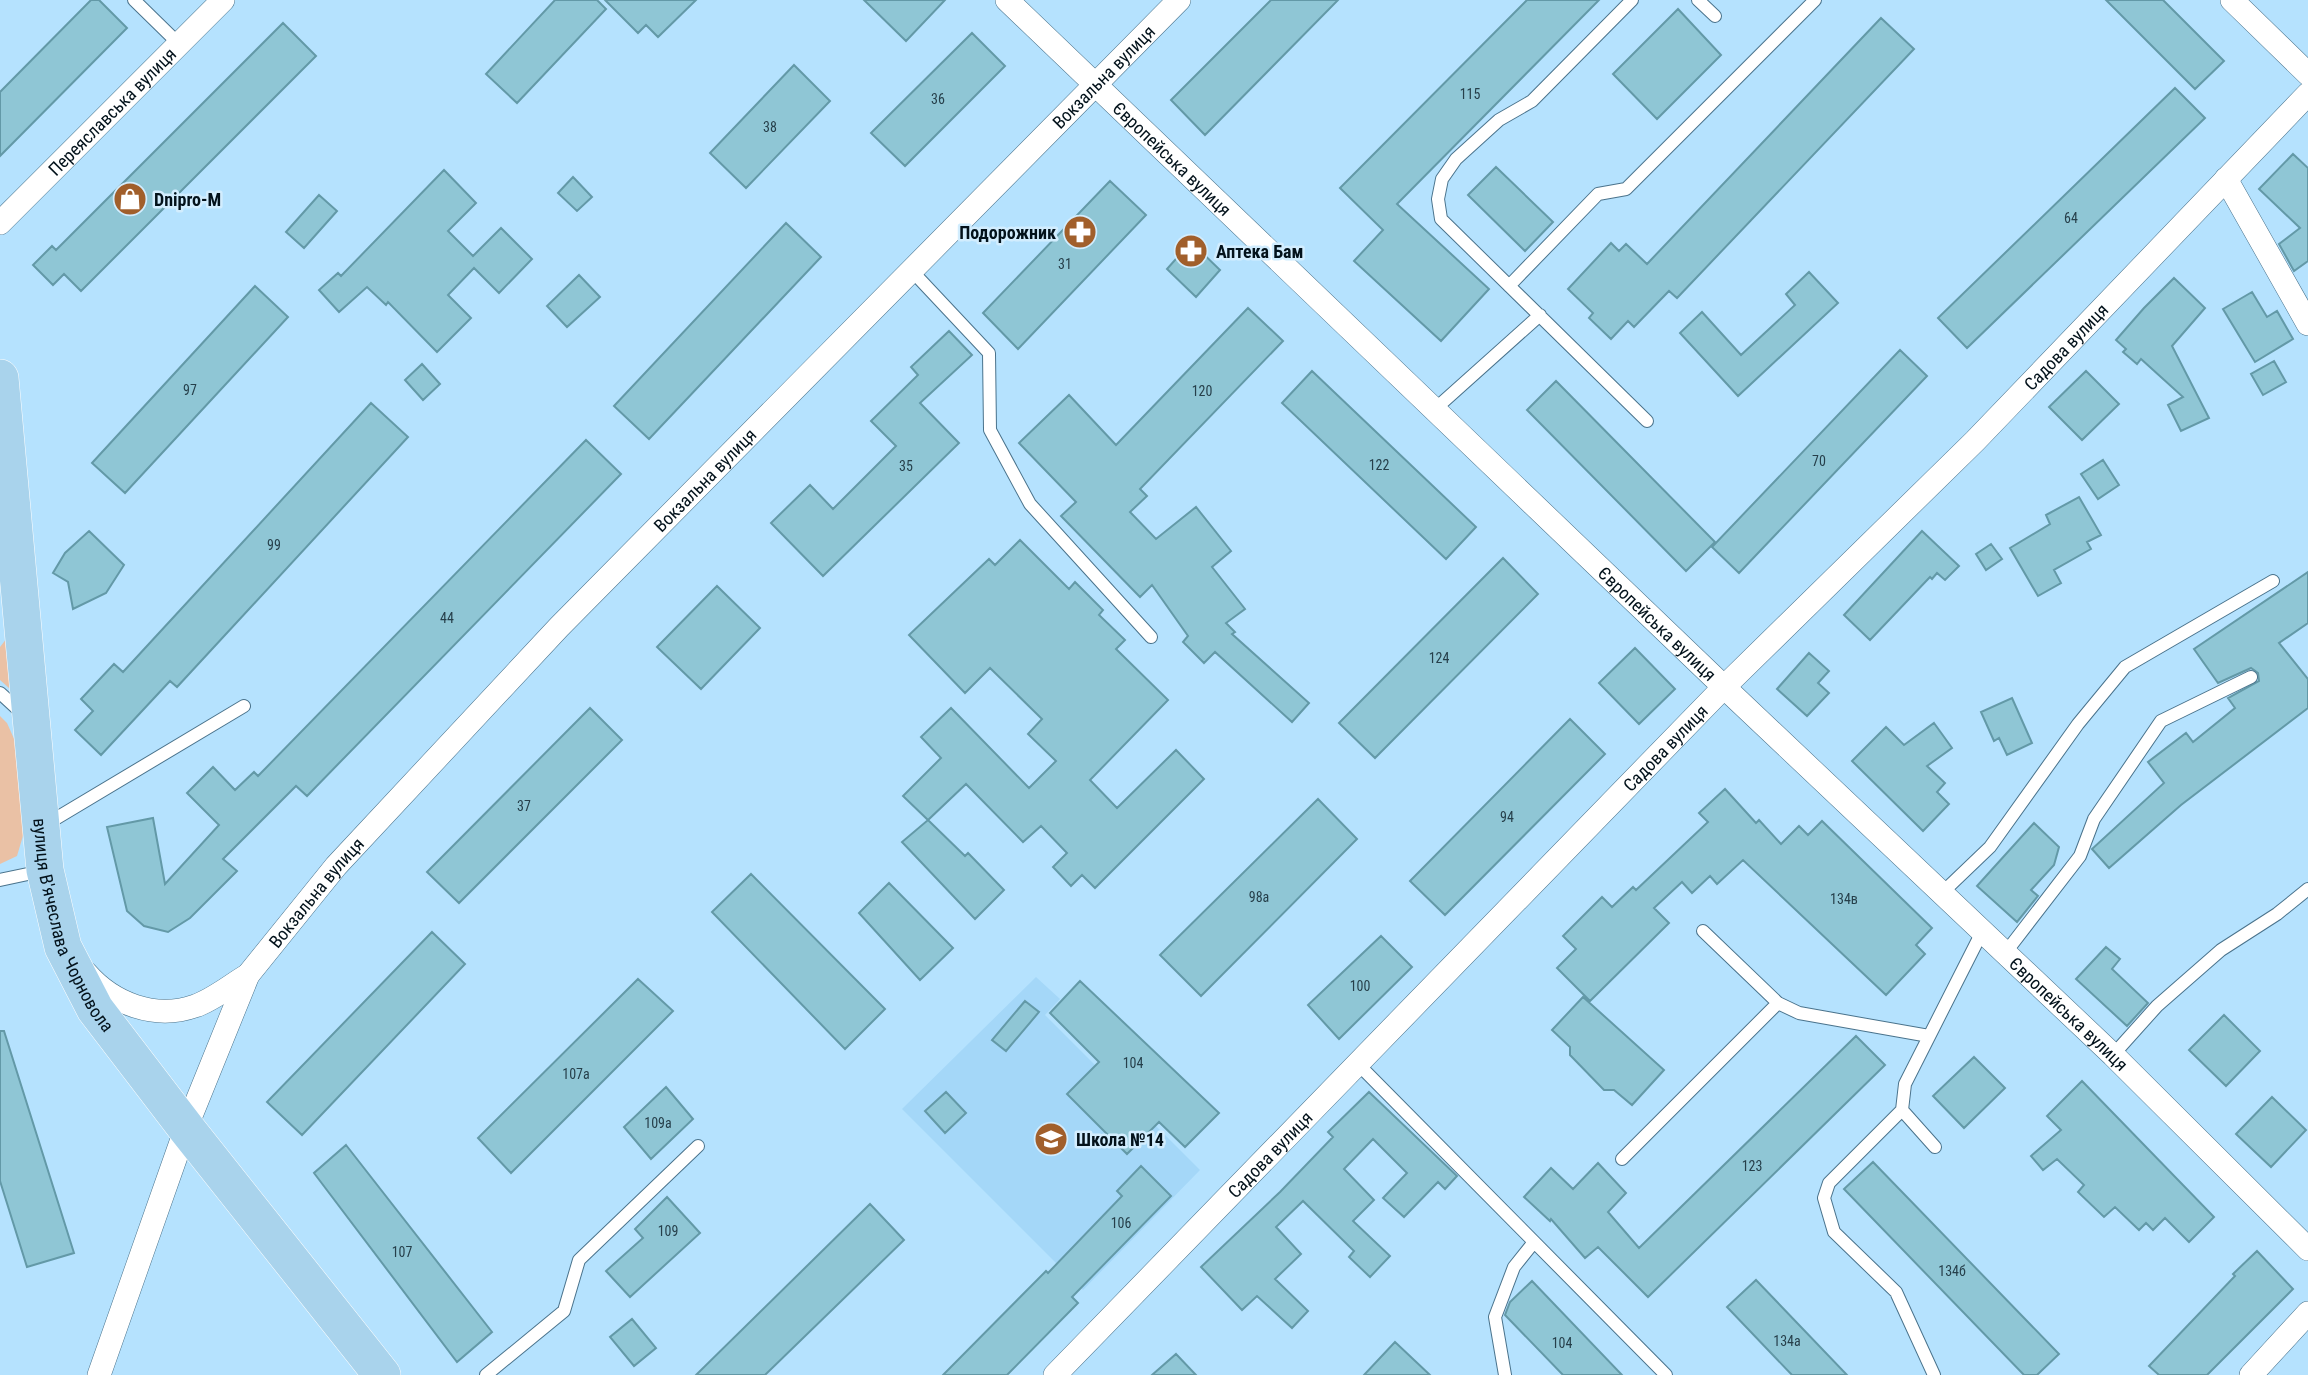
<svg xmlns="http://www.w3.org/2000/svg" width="2308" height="1375" font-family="'Roboto Condensed',sans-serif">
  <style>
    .built { fill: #a4d7f8 }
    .green { fill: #eac1a5 }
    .building { fill: #8fc6d5; stroke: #6399a7; stroke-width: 2 }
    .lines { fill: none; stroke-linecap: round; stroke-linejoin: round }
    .service-casing { stroke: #4a738c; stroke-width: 14 }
    .minor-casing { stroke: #4a738c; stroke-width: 24 }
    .primary-casing { stroke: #fff; stroke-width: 38 }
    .service { stroke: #fff; stroke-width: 12 }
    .minor { stroke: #fff; stroke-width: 23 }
    .primary { stroke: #a9d3ec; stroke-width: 37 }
    .labels { text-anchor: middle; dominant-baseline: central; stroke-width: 5; stroke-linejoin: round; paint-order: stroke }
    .number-label { font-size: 14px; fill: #263f4a }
    .street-label { font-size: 18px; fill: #03121b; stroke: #d2edfe }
    .poi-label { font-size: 18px; font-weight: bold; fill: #03121b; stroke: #d2edfe; text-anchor: start }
  </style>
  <rect width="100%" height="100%" fill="#b5e2fe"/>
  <path class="built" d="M1036,977L1060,999L1045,1015L1200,1170L1083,1290L902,1109Z"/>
  <path class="green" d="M11,633L18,696L0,680V647Z
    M0,716L7,723L15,741L25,829L17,856L0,864Z"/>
  <path class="building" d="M91,0H99L127,28L0,156V92Z
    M555,0H597L606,9L517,103L486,74Z
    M605,0H696L658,37L646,25L638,33Z
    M864,0H945L906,41Z
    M1271,0H1338L1205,135L1171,100Z
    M1527,0H1599L1397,204L1489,289L1441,341L1354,261L1383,230L1340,188Z
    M2106,0H2163L2224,61L2195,89Z
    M1678,9L1721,55L1657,119L1613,74Z
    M1881,18L1914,49L1677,298L1669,291L1634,327L1628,321L1611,339L1589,318L1593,313L1568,289L1611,243L1619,251L1626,244L1647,264Z
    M283,23L316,56L81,291L64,274L53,285L33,265L52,246L56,250Z
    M972,33L1005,66L905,166L871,133Z
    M794,65L830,101L746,188L710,153Z
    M2175,88L2205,118L1967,348L1938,318Z
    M2293,154L2308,168V261L2294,271L2279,244L2300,228L2259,189Z
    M1496,167L1553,222L1525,251L1468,195Z
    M444,170L476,203L448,231L473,256L501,228L532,259L499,293L474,268L448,295L471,318L437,352L388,302L386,305L367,287L339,312L319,290L338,273L341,276Z
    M573,177L592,197L577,211L558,193Z
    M1110,181L1146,215L1018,349L983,313Z
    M319,195L337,211L304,248L286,232Z
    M786,223L821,257L649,439L614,406Z
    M1191,242L1220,270L1196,297L1167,269Z
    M1809,272L1838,303L1738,396L1680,333L1702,312L1741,355L1795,305L1786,294Z
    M579,275L600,297L567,327L547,306Z
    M2174,278L2205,308L2172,346L2209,418L2181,431L2168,405L2183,397L2141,359L2137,364L2123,352L2126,349L2116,340L2144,308Z
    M255,286L288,317L125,493L92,463Z
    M2252,292L2267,317L2277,311L2293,339L2255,362L2223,309Z
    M1248,308L1283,341L1140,489L1147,496L1130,512L1156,539L1196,507L1231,551L1212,567L1245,609L1226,623L1235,632L1232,634L1309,703L1292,722L1215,652L1204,663L1183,642L1188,636L1152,585L1140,597L1061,516L1076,502L1019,443L1069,395L1116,445Z
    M949,331L972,355L920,403L959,443L823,576L771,523L810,485L833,509L896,446L871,421L918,375L911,367Z
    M1900,350L1927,376L1739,573L1712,547Z
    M2274,361L2286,382L2263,395L2251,374Z
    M422,364L440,384L423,400L405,380Z
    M1312,371L1476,527L1446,559L1282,403Z
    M2086,371L2119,404L2082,440L2049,407Z
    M1556,381L1715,542L1686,571L1527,410Z
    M371,403L408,437L177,687L170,681L101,755L75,730L93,711L81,699L114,664L123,672Z
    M586,440L621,474L307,796L296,786L223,859L237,871L190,918L168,932L144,926L127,911L107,827L153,818L165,884L219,825L187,793L213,767L235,790L254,772L258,776Z
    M2103,460L2119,485L2098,499L2081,474Z
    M2079,497L2101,535L2087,542L2091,549L2054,570L2061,583L2038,596L2010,548L2050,524L2046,515Z
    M89,531L124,565L106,593L73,609L68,582L53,573L65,553Z
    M1922,531L1959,566L1945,580L1937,573L1932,579L1930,577L1870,640L1844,615Z
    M1020,540L1069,589L1075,582L1103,610L1099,615L1125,640L1116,649L1168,700L1090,780L1117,808L1176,750L1204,779L1095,888L1082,875L1071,886L1053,867L1067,853L1041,826L1023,842L966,784L928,820L903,796L941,758L921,737L951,708L1029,788L1056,761L1028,734L1042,719L990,668L965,693L909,635L989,559L995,565Z
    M1991,544L2002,559L1986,570L1976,554Z
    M1503,558L1538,594L1375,758L1339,723Z
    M2308,572V623L2279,643L2308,679V708L2181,805L2109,868L2092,849L2164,783L2148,762L2186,733L2193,742L2235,708L2228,698L2259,681L2258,673L2251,668L2218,683L2194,649Z
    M717,586L760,628L701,689L657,647Z
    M1635,648L1675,689L1639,724L1599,683Z
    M1809,653L1829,671L1818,683L1829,693L1807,716L1777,689Z
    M2012,698L2032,743L2007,755L1999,738L1994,741L1981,712Z
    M590,708L622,740L459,903L427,872Z
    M1570,719L1605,754L1445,915L1410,881Z
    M1934,723L1952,748L1927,766L1945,783L1937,792L1949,804L1923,831L1852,761L1886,727L1904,745Z
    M1725,789L1756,823L1759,820L1781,844L1799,826L1808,835L1822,821L1932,928L1916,945L1925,954L1886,995L1743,860L1717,884L1710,876L1692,893L1682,882L1654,908L1669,923L1590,1001L1557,968L1576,949L1563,936L1602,897L1612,907L1633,887L1636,890L1708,822L1699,813Z
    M1318,799L1357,839L1201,996L1160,955Z
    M928,820L965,856L968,853L1004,890L975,919L902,842Z
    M2034,823L2059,847L2054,865L2031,890L2038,896L2017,922L1977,886Z
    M751,874L885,1009L845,1049L712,912Z
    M889,883L953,948L920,980L859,913Z
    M432,932L465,964L302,1135L267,1102Z
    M1381,936L1412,967L1339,1039L1308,1005Z
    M2106,947L2120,959L2112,969L2148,1003L2127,1026L2076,979Z
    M638,979L673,1011L511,1173L478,1138Z
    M1080,981L1219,1113L1185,1147L1159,1122L1127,1154L1067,1094L1099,1062L1050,1013Z
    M1583,997L1664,1070L1632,1105L1614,1090H1604L1570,1055V1047L1552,1030Z
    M1025,1001L1039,1012L1006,1051L992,1040Z
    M2224,1015L2260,1051L2226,1086L2189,1050Z
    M0,1031H4L74,1253L27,1267L0,1181Z
    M1856,1036L1885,1065L1648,1297L1598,1247L1585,1258L1551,1219L1550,1221L1524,1197L1551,1168L1573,1189L1598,1163L1626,1193L1608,1212L1639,1248Z
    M1974,1057L2005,1088L1964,1128L1933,1096Z
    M2082,1081L2214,1217L2189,1242L2165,1218L2153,1230L2146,1223L2139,1230L2115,1207L2104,1217L2078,1192L2084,1185L2057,1159L2043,1170L2031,1156L2061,1130L2047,1116Z
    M666,1087L693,1119L651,1159L624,1127Z
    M946,1092L966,1113L945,1133L925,1111Z
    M1369,1092L1457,1176L1445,1189L1438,1182L1404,1217L1383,1198L1407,1173L1373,1139L1344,1169L1374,1200L1353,1221L1390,1256L1370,1277L1349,1257L1354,1251L1303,1201L1276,1227L1301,1254L1275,1279L1308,1311L1292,1328L1257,1296L1242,1310L1201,1267L1280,1192L1333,1137L1328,1132Z
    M2272,1097L2306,1130L2271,1167L2236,1134Z
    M346,1145L492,1332L457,1362L314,1173Z
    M1873,1162L2059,1354L2037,1375H2024L1844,1189Z
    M1141,1166L1171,1196L1072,1297L1078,1303L1007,1375H943L1046,1271L1048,1273L1122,1196L1117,1191Z
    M667,1197L700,1233L630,1297L606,1271L643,1238L635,1229Z
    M870,1204L904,1240L765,1375H696Z
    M2257,1251L2293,1289L2207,1375H2159L2149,1366L2235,1276L2233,1274Z
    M1756,1280L1847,1375H1792L1727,1307Z
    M1532,1281L1622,1375H1563L1505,1315L1510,1302Z
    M632,1319L656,1348L634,1366L610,1337Z
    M1395,1342L1430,1375H1364Z
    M1176,1354L1196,1375H1152Z"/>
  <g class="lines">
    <defs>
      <path id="service" d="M134,0L179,44
        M1632,0L1532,101L1499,120L1456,159L1442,179L1438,199L1441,219L1647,421
        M1698,0L1715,16
        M912,271L989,353L990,430L1030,504L1151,637
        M1509,286L1598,194L1626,189L1815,0
        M1434,410L1540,315
        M0,693L23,714
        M45,825L244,706
        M0,880L42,871
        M1943,892L1990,847L2078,724L2125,667L2273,581
        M1703,931L1778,1003L1799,1013L1929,1036
        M2006,952L2080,856L2094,819L2161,721L2251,677
        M2113,1055L2157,1006L2221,950L2277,914L2308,889
        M1357,1063L1666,1375
        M1902,1110L1829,1183L1824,1198L1834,1232L1896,1292L1934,1375
        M1935,1147L1902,1110L1905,1084L1983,930
        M1622,1159L1778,1003
        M486,1375L564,1311L579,1260L698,1146
        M1505,1375L1495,1317L1514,1267L1534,1242"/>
      <g id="minor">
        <path id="s1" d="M1007,0L1724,687L2113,1055L2308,1249"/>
        <path d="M2232,0L2308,74"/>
        <path d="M2226,179L2308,324"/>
        <path id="s2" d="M0,223L223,0"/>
        <path d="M86,973C113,1004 155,1020 195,1006C213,1000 231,985 248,975"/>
        <path id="s3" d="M99,1375L186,1128L248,975L336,866L559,627L1179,0"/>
        <path id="s4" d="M1055,1375L1724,687L1975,441L2308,94"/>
        <path d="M2251,1375L2308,1313"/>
      </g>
      <g id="primary">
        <path id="s5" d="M0,378L45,870L63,947L95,1009L186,1128L382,1375"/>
      </g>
    </defs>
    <use href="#service" class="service-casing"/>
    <use href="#minor" class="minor-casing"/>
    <use href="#primary" class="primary-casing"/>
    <use href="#service" class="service"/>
    <use href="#minor" class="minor"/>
    <use href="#primary" class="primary"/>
  </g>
  <defs>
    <symbol id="shop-disc" viewBox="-11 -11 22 22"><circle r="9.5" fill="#a15f2b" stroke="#d2edfe"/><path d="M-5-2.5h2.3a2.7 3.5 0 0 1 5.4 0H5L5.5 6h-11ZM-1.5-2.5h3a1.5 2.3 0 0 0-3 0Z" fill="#fff"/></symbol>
    <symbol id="pharmacy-disc" viewBox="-11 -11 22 22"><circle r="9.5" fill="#a15f2b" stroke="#d2edfe"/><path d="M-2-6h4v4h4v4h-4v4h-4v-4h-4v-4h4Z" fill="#fff"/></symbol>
    <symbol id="school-disc" viewBox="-11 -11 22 22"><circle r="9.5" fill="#a15f2b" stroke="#d2edfe"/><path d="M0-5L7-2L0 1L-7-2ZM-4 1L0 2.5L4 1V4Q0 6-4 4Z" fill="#fff"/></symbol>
  </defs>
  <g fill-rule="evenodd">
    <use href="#shop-disc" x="111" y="180" width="38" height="38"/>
    <use href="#pharmacy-disc" x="1061" y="213" width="38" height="38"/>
    <use href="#pharmacy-disc" x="1172" y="232" width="38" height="38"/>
    <use href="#school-disc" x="1032" y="1120" width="38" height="38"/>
  </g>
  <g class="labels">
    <g class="number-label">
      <text x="1470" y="94">115</text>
      <text x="938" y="99">36</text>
      <text x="770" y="127">38</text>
      <text x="2071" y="218">64</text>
      <text x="1065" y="264">31</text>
      <text x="190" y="390">97</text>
      <text x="1202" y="391">120</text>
      <text x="1819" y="461">70</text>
      <text x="1379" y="465">122</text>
      <text x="906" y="466">35</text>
      <text x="274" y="545">99</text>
      <text x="447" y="618">44</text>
      <text x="1439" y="658">124</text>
      <text x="524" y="806">37</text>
      <text x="1507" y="817">94</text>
      <text x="1259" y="897">98а</text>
      <text x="1844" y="899">134в</text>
      <text x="1360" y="986">100</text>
      <text x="1133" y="1063">104</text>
      <text x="576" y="1074">107а</text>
      <text x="658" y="1123">109а</text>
      <text x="1752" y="1166">123</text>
      <text x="1121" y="1223">106</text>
      <text x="668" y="1231">109</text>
      <text x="402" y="1252">107</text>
      <text x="1952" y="1271">134б</text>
      <text x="1787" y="1341">134а</text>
      <text x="1562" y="1343">104</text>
    </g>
    <g class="street-label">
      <text stroke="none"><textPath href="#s3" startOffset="1668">Вокзальна вулиця</textPath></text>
      <text stroke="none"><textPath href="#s2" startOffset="158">Переяславська вулиця</textPath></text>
      <text stroke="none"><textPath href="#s1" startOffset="229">Європейська вулиця</textPath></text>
      <text stroke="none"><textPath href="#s4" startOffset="1442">Садова вулиця</textPath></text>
      <text stroke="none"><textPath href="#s3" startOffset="1101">Вокзальна вулиця</textPath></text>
      <text stroke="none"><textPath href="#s1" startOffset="901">Європейська вулиця</textPath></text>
      <text stroke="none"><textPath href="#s4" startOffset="875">Садова вулиця</textPath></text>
      <text stroke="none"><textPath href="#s3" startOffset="534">Вокзальна вулиця</textPath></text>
      <text stroke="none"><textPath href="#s5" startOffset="555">вулиця В'ячеслава Чорновола</textPath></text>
      <text stroke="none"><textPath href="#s1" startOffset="1468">Європейська вулиця</textPath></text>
      <text stroke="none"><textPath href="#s4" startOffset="308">Садова вулиця</textPath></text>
    </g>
    <g class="poi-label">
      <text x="154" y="199">Dnipro-M</text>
      <text x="1056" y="232" text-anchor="end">Подорожник</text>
      <text x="1216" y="251">Аптека Бам</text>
      <text x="1076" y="1139">Школа №14</text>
    </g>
  </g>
</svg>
